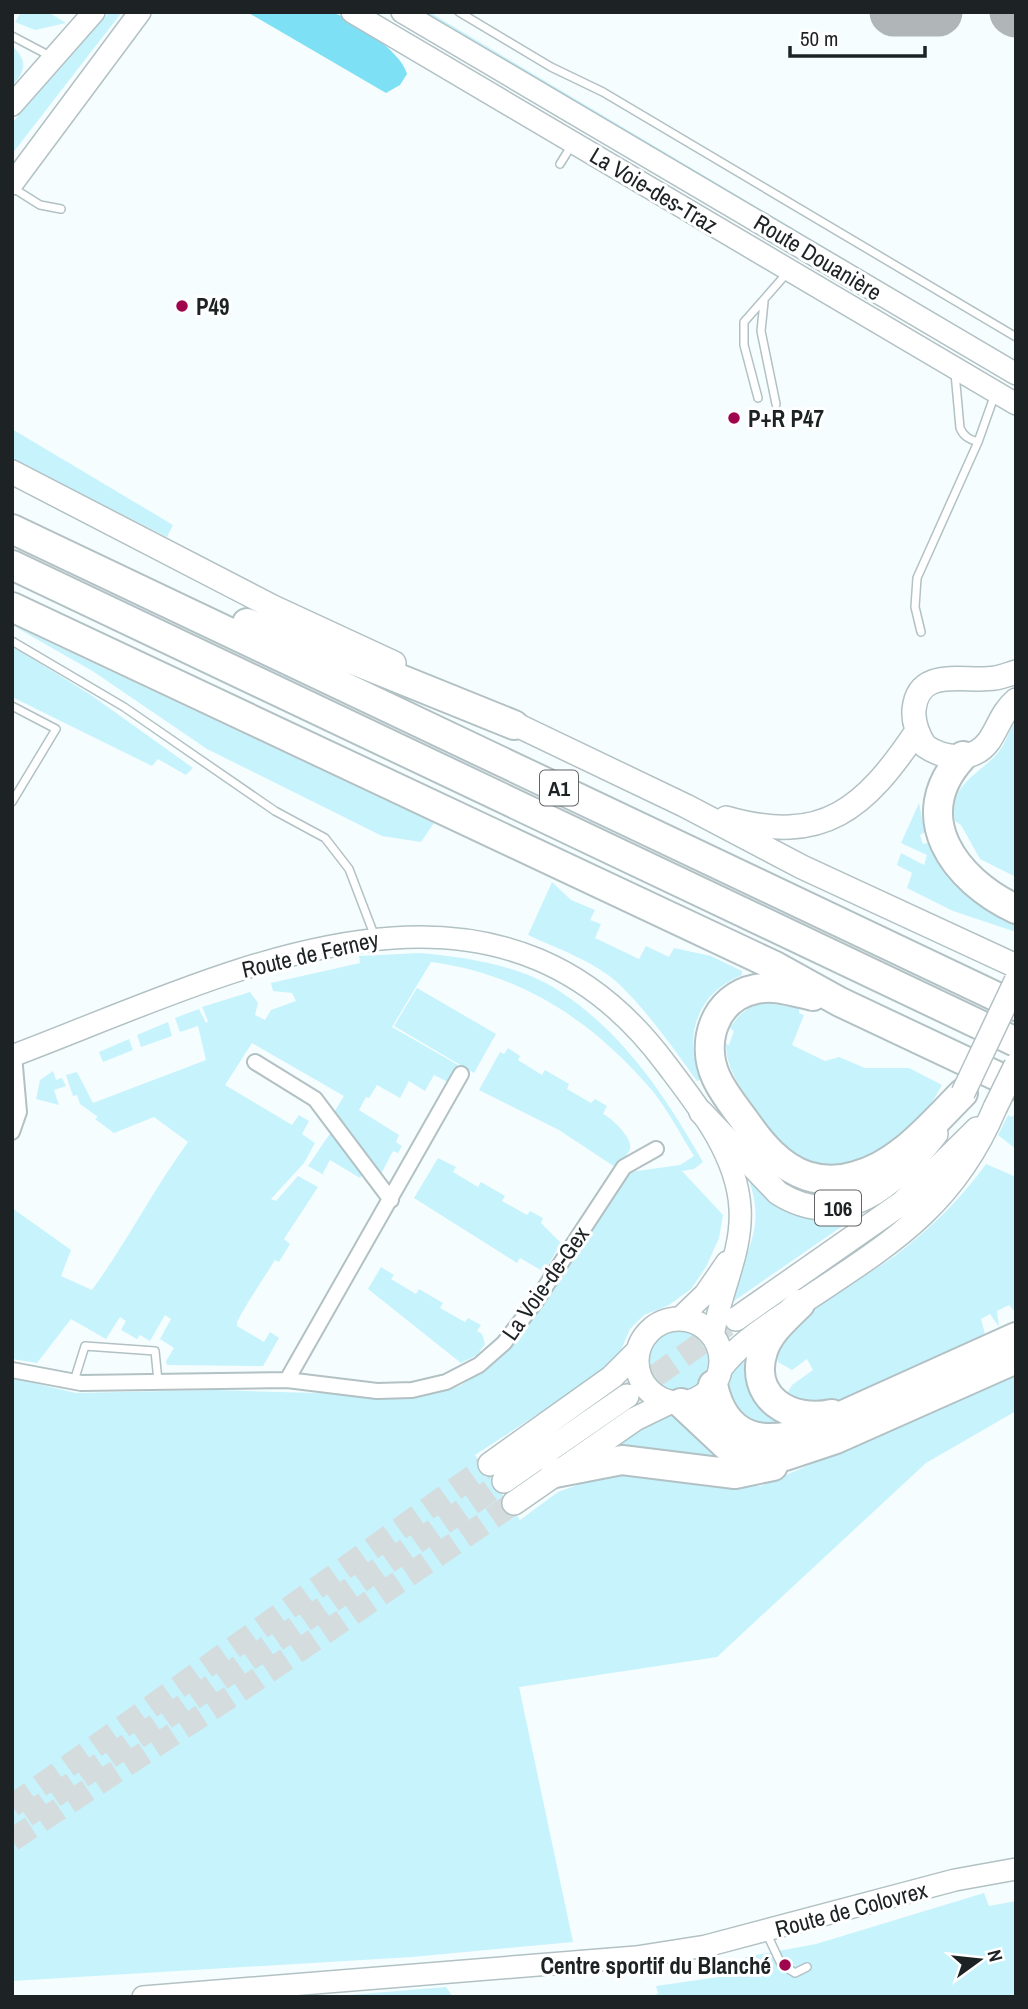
<svg xmlns="http://www.w3.org/2000/svg" width="1028" height="2009" font-family="'Archivo Narrow',sans-serif">
  <style>
    .green { fill: #c7f3fd }
    .water { fill: #7ee0f4 }
    .lines { fill: none; stroke-linecap: round; stroke-linejoin: round }
    .taxiway { stroke: #b0b6b8; stroke-width: 49 }
    .primary-tunnel { stroke: #d5dcdd; stroke-width: 23; stroke-dasharray: 23 11; stroke-linecap: butt }
    .lane-casing { stroke: #b2c1c4; stroke-width: 10 }
    .street-casing { stroke: #b2c1c4; stroke-width: 18 }
    .secondary-casing { stroke: #b2c1c4; stroke-width: 24 }
    .primary-casing { stroke: #b2c1c4; stroke-width: 26 }
    .highway-casing { stroke: #b2c1c4; stroke-width: 32 }
    .lane { stroke: #fff; stroke-width: 7 }
    .street { stroke: #fff; stroke-width: 14 }
    .secondary { stroke: #fff; stroke-width: 21 }
    .primary { stroke: #fff; stroke-width: 23 }
    .highway { stroke: #fff; stroke-width: 28 }
    .primary-bridge-casing { stroke: #b2c1c4; stroke-width: 26; stroke-linecap: butt }
    .primary-bridge { stroke: #fff; stroke-width: 23 }
    .poi-dot { fill: #9e054d; stroke: #fff; stroke-width: 2.5 }
    .labels { text-anchor: middle; dominant-baseline: central; stroke-width: 6; stroke-linejoin: round; paint-order: stroke }
    .shield { fill: #fff; stroke: #616566; stroke-width: 2 }
    .shield-label { font-size: 21px; font-weight: bold; fill: #1d2324 }
    .street-label { font-size: 23px; fill: #1d2324; stroke: #fff }
    .poi-label { font-size: 23px; font-weight: bold; fill: #1d2324; stroke: #fff; text-anchor: start }
  </style>
  <rect width="100%" height="100%" fill="#f6fdfe"/>
  <path class="green" d="M21,12H48L66,23L35,30L15,22Z
    M109,12H122L12,154V123Z
    M424,12H429L1016,361Z
    M12,46C29,61 25,72 12,86Z
    M12,429L173,525L167,537L12,459Z
    M12,625L434,823L421,842L382,836L207,749L94,672Z
    M12,646L91,695L193,768L186,775L158,759L152,766L12,697Z
    M1016,721V877L980,859L961,825L955,821C949,785 975,777 996,755C1006,745 1007,732 1016,721Z
    M919,803L925,832L920,835L923,844L928,843C949,887 974,896 1016,916V932L953,911L907,888L912,873L897,865L901,853L924,865L927,855L901,843Z
    M552,882L571,900L595,910L590,920L601,924L595,938L639,959L646,946L669,957L674,948L711,956L742,971V975C696,993 683,1037 701,1080L697,1081C673,1048 649,1013 619,984C594,961 558,949 528,935Z
    M420,953C465,957 520,965 559,991C623,1032 666,1097 703,1162L694,1169L682,1171L723,1215L719,1238L706,1267L691,1289L669,1305L644,1315L630,1329L615,1364L475,1455L520,1520L558,1492L602,1476L651,1475L691,1483L761,1486L1016,1375V1411L926,1463L717,1657L519,1687L573,1942L412,1957L12,1981V1378L76,1393L215,1390L421,1396L460,1386L499,1359L543,1302L630,1172L680,1165L694,1156C680,1134 667,1108 650,1088C591,1020 521,974 431,962L392,1027L458,1065L448,1082L434,1075L425,1091L409,1081L400,1098L377,1085L369,1098L366,1097L359,1110L399,1135L396,1142L402,1146L398,1153L393,1151L381,1174L333,1114L344,1096L252,1043L225,1085L292,1125L299,1115L309,1121L302,1134L315,1143L304,1163L271,1199L276,1201L298,1176L318,1187L284,1239L290,1244L279,1262L275,1260C262,1281 248,1301 237,1322V1326L264,1342L270,1332L279,1338L263,1366L167,1365L166,1361L174,1348L160,1339L171,1319L165,1315L150,1341L140,1335L137,1339L121,1330L126,1321L120,1317L106,1339L71,1319L37,1363L12,1359V1208L71,1250L61,1276L92,1290C127,1242 153,1190 188,1142L154,1117L114,1133L95,1119L98,1117L80,1104L77,1095L73,1096L66,1075L77,1072L93,1103L206,1060L198,1026L180,1032L175,1018L199,1009L206,1023L208,1021L202,1007L250,992L258,1003L255,1015L265,1020L271,1010L296,1001L292,993L273,991L271,983L360,963L359,956Z
    M417,988L496,1034L474,1073L394,1026Z
    M765,1003L799,1008V1013L804,1015L792,1045L825,1061L839,1057L865,1068H909L942,1085C932,1102 922,1121 908,1134C880,1157 837,1175 802,1158C783,1149 766,1124 754,1107C741,1087 726,1069 726,1044L729,1045L734,1031L730,1028C740,1013 747,1006 765,1003Z
    M168,1022L172,1036L141,1047L137,1035Z
    M129,1039L133,1050L103,1062L99,1052Z
    M508,1048L520,1056L518,1060L542,1075L545,1070L569,1084L567,1089L591,1103L595,1099L607,1106L603,1114C612,1118 633,1138 630,1149C628,1155 619,1162 615,1167L559,1130L479,1090L500,1052L504,1054Z
    M53,1071L56,1080L62,1078L66,1086L54,1090L59,1105L36,1099L40,1080Z
    M1016,1113V1149L998,1135L1008,1115L1012,1117Z
    M331,1132L363,1173L360,1178L330,1160L323,1173L324,1175L308,1166Z
    M438,1158L456,1167L453,1172L478,1187L481,1182L505,1196L502,1201L527,1215L530,1211L543,1218L541,1223L561,1243L544,1272L520,1258L517,1263L414,1198Z
    M986,1164L1016,1177V1313L1009,1305L997,1311L999,1327L990,1314L981,1319L985,1334L844,1399L810,1405L785,1397L792,1385L813,1370L807,1359L792,1370L778,1362L777,1353C799,1307 857,1284 896,1255C931,1228 960,1200 986,1164Z
    M745,1170C797,1215 796,1226 867,1209L731,1303C742,1249 771,1232 745,1170Z
    M381,1267L394,1275L391,1279L416,1294L419,1289L443,1303L440,1308L465,1322L468,1318L481,1325L477,1331L482,1334L485,1344L477,1355L461,1363L368,1289Z
    M648 1361a30 30 0 1 1 60 0a30 30 0 1 1-60 0Z
    M749,1346L797,1422L748,1426L726,1389L733,1367Z
    M663,1414L675,1415L740,1462L603,1448Z
    M984,1893L989,1906L1016,1901V1997H653L658,1993L656,1986L747,1973L745,1957L816,1944Z
    M446,1987L453,1997H347L349,1995Z"/>
  <path class="water" d="M247,12C273,12 303,9 329,12C350,15 403,53 407,74L400,85L386,93Z"/>
  <g class="lines">
    <path class="taxiway" d="M894,12H938
      M1014,12L1016,13"/>
    <path class="primary-tunnel" d="M627,1396L727,1325
      M12,1806L490,1464
      M26,1816L504,1481
      M12,1840L256,1680L514,1503"/>
    <defs>
      <path id="lane" d="M459,12L551,67L603,92L1016,337
        M12,36L50,56
        M560,164L573,143
        M13,188L40,205L61,209
        M764,302L761,331L776,404
        M955,373L960,428C964,437 969,439 978,442L995,394
        M758,398L744,345V322L787,273
        M921,632L915,607L917,578L978,442
        M12,641L124,707L275,811L325,838L349,869L375,937
        M12,706L56,729L12,802
        M74,1381L85,1346L155,1351L158,1381
        M766,1932L781,1964L795,1973L807,1967"/>
      <path id="street" d="M255,1062L315,1099L391,1200
        M12,1132L19,1112L14,1055
        M12,1370L81,1383L287,1380L377,1391L412,1390L446,1382L479,1365L504,1343L536,1301L624,1167L656,1149
        M287,1380L461,1074"/>
      <path id="secondary" d="M352,12L1016,404
        M402,12L1016,374
        M12,105L94,12
        M12,184L140,12
        M12,1056C225,976 492,830 666,1064C697,1105 737,1154 740,1208C743,1252 719,1294 713,1337
        M680,1318L705,1294L727,1262
        M143,1997L636,1957L706,1946L955,1880L1016,1869"/>
      <path id="primary" d="M12,472L273,607L394,663
        M1016,672C1009,674 1002,677 995,678C966,683 918,665 914,710C913,723 918,735 925,746C944,759 973,763 989,741C999,726 1002,712 1016,700
        M500,717L686,806L802,867L1016,966
        M726,818C824,846 865,808 917,731
        M701,1112L778,1193C843,1234 897,1183 936,1134
        M736,1319L902,1203L977,1129
        M637 1361a42 42 0 1 1 84 0a42 42 0 1 1-84 0Z
        M720,1369C741,1341 770,1325 798,1305C886,1246 952,1210 995,1108
        M490,1464L612,1377L637,1352
        M504,1481L627,1396
        M514,1503L635,1419L670,1402"/>
      <path id="highway" d="M12,529L1016,1006
        M12,565L1016,1042
        M12,607L775,966L840,1002L1016,1085
        M247,623L326,649L514,725
        M963,756C907,816 954,880 1016,909
        M813,996C795,992 775,985 756,989C715,997 700,1042 716,1077C723,1093 735,1107 745,1121C761,1144 780,1167 807,1176C823,1181 839,1181 855,1176C899,1165 932,1124 963,1093
        M800,1304C786,1318 769,1332 763,1351C748,1398 791,1423 832,1414
        M713,1385C725,1441 765,1447 812,1429L1016,1337
        M681,1403L730,1449L758,1457L785,1456L836,1439L1016,1359
        M555,1473L622,1460L735,1474L773,1466"/>
    </defs>
    <use href="#lane" class="lane-casing"/>
    <use href="#street" class="street-casing"/>
    <use href="#secondary" class="secondary-casing"/>
    <use href="#primary" class="primary-casing"/>
    <use href="#highway" class="highway-casing"/>
    <use href="#lane" class="lane"/>
    <use href="#street" class="street"/>
    <use href="#secondary" class="secondary"/>
    <use href="#primary" class="primary"/>
    <use href="#highway" class="highway"/>
    <defs>
      <path id="primary-bridge" d="M963,1093L1016,981
        M995,1108L1016,1065"/>
    </defs>
    <use href="#primary-bridge" class="primary-bridge-casing"/>
    <use href="#primary-bridge" class="primary-bridge"/>
  </g>
  <g class="poi-dot">
    <circle cx="182" cy="306" r="7"/>
    <circle cx="734" cy="418" r="7"/>
    <circle cx="785" cy="1965" r="7"/>
  </g>
  <g class="labels">
    <g class="shield">
      <rect x="540" y="770.5" width="38" height="35" rx="5"/>
      <rect x="815" y="1190.5" width="46" height="35" rx="5"/>
    </g>
    <g class="shield-label">
      <text x="559" y="788">A1</text>
      <text x="838" y="1208">106</text>
    </g>
    <g class="street-label">
      <text transform="translate(654 190) rotate(31)">La Voie-des-Traz</text>
      <text transform="translate(818 257) rotate(31)">Route Douanière</text>
      <text transform="translate(310 954) rotate(-13)">Route de Ferney</text>
      <text transform="translate(545 1283) rotate(-55)">La Voie-de-Gex</text>
      <text transform="translate(851 1909) rotate(-15)">Route de Colovrex</text>
    </g>
    <g class="poi-label">
      <text x="196" y="306">P49</text>
      <text x="748" y="418">P+R P47</text>
      <text x="771" y="1965" text-anchor="end">Centre sportif du Blanché</text>
    </g>
  </g>
  <rect width="1028" height="2009" fill="none" stroke="#1d2324" stroke-width="28"/>
  <g transform="translate(979 1960) rotate(75)" stroke="#ffffff" stroke-width="5" paint-order="stroke">
  <path d="M0-5L12 26L0 18L-12 26Z" fill="#1d2324"/>
  <text y="-10" font-size="19" font-weight="bold" text-anchor="middle" fill="#1d2324">N</text>
  </g>
  <path d="M790 46v10h135v-10" fill="none" stroke="#1d2324" stroke-width="3.5"/>
  <text x="800" y="46" font-size="21" fill="#1d2324" stroke="#ffffff" stroke-width="5" paint-order="stroke">50 m</text>
</svg>
